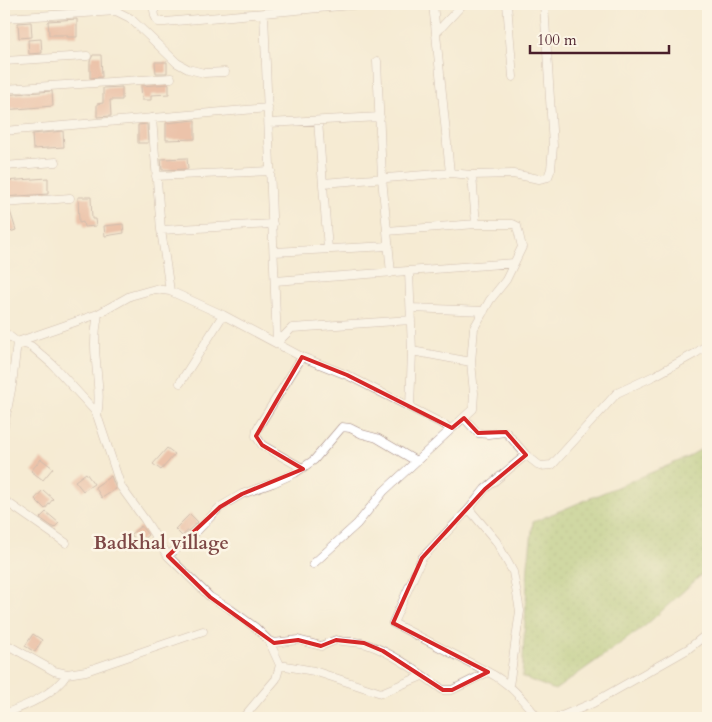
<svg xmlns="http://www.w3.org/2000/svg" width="712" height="722" font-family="Cardo,serif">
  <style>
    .grass { fill: url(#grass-dots); stroke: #76704a }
    .building { fill: #e09378 }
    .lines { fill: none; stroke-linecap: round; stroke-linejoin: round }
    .minor-casing { stroke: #a0857f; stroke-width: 9 }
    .minor { stroke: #fff; stroke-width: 8 }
    .marked { fill: none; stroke: #d62828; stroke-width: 4; stroke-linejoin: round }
    .labels { text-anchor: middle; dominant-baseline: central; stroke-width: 5; stroke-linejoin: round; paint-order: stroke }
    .neighbourhood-label { font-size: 19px; font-weight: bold; fill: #7e4846; stroke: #fcf5e5 }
  </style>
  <defs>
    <pattern id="grass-dots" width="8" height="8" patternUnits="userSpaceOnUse" patternTransform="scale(1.25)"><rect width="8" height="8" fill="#a2c068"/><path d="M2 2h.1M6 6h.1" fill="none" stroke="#869b56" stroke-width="1.8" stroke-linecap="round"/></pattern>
  </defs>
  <rect width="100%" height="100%" fill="#fcf5e5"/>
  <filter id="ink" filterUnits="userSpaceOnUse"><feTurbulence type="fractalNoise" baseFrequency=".02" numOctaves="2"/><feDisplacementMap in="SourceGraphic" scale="10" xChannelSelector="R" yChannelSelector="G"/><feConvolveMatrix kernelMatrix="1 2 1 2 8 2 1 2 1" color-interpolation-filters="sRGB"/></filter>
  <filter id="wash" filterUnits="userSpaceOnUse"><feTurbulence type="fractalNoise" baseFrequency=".0096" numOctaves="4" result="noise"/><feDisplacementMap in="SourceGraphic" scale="20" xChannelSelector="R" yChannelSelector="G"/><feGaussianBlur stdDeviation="1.12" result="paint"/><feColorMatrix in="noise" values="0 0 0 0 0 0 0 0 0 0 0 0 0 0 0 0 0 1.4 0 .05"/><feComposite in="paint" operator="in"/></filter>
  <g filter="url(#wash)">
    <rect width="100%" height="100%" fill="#f5ebd3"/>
    <path class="grass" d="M708,445V569L645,626L555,690L522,677L528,565L533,522L686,458Z"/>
    <g id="blocks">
      <path class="building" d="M77,19V37H67V35H49L48,21Z
        M31,22L32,37L19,38L18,23Z
        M41,39L42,53L29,54L28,40Z
        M93,55H101L102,77L90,78V61Z
        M155,62H167V73H156Z
        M169,84V94L151,95V100H142L141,86Z
        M122,87V100H110L111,116L97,117V104L103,103V88Z
        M52,91L53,106L4,110V95Z
        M195,120V139L166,140V123Z
        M147,124L148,143H138V125Z
        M63,131L64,147L33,149L32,134Z
        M187,158L188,169L162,170L161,159Z
        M48,178V194L4,197V181Z
        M78,197H91L92,219H95L96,226L84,227L83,222L79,223Z
        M9,208L16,230L4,234V209Z
        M123,224L124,233L105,236L104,226Z
        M167,448L175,454L161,470L153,464Z
        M41,459L53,468L43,480L31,471Z
        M86,473L94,484L83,491L75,481Z
        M111,476L116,489L102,498L95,487Z
        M43,490L53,499L45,509L35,499Z
        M46,512L59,523L54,528L40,518Z
        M190,514L198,522L182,536L175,529Z
        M141,526L148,535L138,543L131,534Z
        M33,634L42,640L35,652L25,646Z"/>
    </g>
  </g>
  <g filter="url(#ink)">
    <use href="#blocks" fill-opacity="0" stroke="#a0857f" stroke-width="1"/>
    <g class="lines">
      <defs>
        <path id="minor" d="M102,4L130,18L177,63L188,69L204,73L225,72
          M153,4L155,16L158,22H165L362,4
          M433,4L450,173
          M507,4L513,77
          M264,14L277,343
          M4,18L117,11
          M436,33L463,4
          M4,61L87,56
          M377,61L382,178L391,273
          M4,89L171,78
          M152,118L161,230L170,291
          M318,121L328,249
          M269,123L380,117
          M4,131L268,108
          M4,166L56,162
          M472,175L476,224
          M156,176L271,171
          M323,183L450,173L472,175L513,174L539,179L548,177L551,169L553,146L544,4
          M4,203L70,198
          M161,230L273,224
          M274,252L389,246
          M409,271L412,351L410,407
          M275,281L514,263
          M411,308L484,311
          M4,332L17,342L31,346L52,364L94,410L97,415L121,487L145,520L168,556L210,597L230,609L256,628L269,641L274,643L298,640L321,646L336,640C346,643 356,641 366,644C394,653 419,673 443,690H452L488,672C510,683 523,700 538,718
          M277,343L292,328L411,320
          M412,351L471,362
          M180,383L223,315
          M97,415C101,397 97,379 96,361C94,345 95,330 98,314
          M464,418L478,433L488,434L506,432L526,455L540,466L552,465L617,393L654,376L696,353L708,344
          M4,426L12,385L17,342L98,314L130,296L155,289L170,291L223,315L302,357L347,375L445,425L450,430
          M302,468L262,445L256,436L257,429L302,357
          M4,500L66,543
          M469,509L496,541L513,572L520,611L509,686
          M168,556L197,531L220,507L242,494L273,483L295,473L314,460L342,427L350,428L362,434L377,438L416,461
          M313,564L357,524L384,491L473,409L474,393L471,362L474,328L490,300L506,280L522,247L517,226L513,224H476L387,231
          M269,641L280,665L314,671L381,693L422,676
          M4,643L54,671L67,674L86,671L203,631
          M488,672L393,623L422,558L469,509L485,489L526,455
          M4,714C25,706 54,695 67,674
          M243,718L276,679L280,665
          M557,718L593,703L688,649L708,633"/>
      </defs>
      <use href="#minor" class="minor-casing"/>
      <use href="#minor" class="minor"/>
    </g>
  </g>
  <path d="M0 0H712V722H0ZM302,357L347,375L452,428L464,418L478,433L506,432L526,455L485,489L422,558L393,623L488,672L452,690H443L383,651L364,643L336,640L321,646L298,640L274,643L210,597L168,556L220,507L242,494L303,469L262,445L256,436Z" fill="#f5ebd3" fill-opacity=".55" fill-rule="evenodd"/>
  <path class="marked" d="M302,357L347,375L452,428L464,418L478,433L506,432L526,455L485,489L422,558L393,623L488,672L452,690H443L383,651L364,643L336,640L321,646L298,640L274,643L210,597L168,556L220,507L242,494L303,469L262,445L256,436Z"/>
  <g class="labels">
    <g class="neighbourhood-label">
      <text x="161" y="543">Badkhal village</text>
    </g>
  </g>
  <rect width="712" height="722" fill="none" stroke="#fcf5e5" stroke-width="20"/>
  <path d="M530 45v8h139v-8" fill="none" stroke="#4a1f2b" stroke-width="2.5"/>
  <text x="537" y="45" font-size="15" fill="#4a1f2b" stroke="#fcf5e5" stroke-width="4" paint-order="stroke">100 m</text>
</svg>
